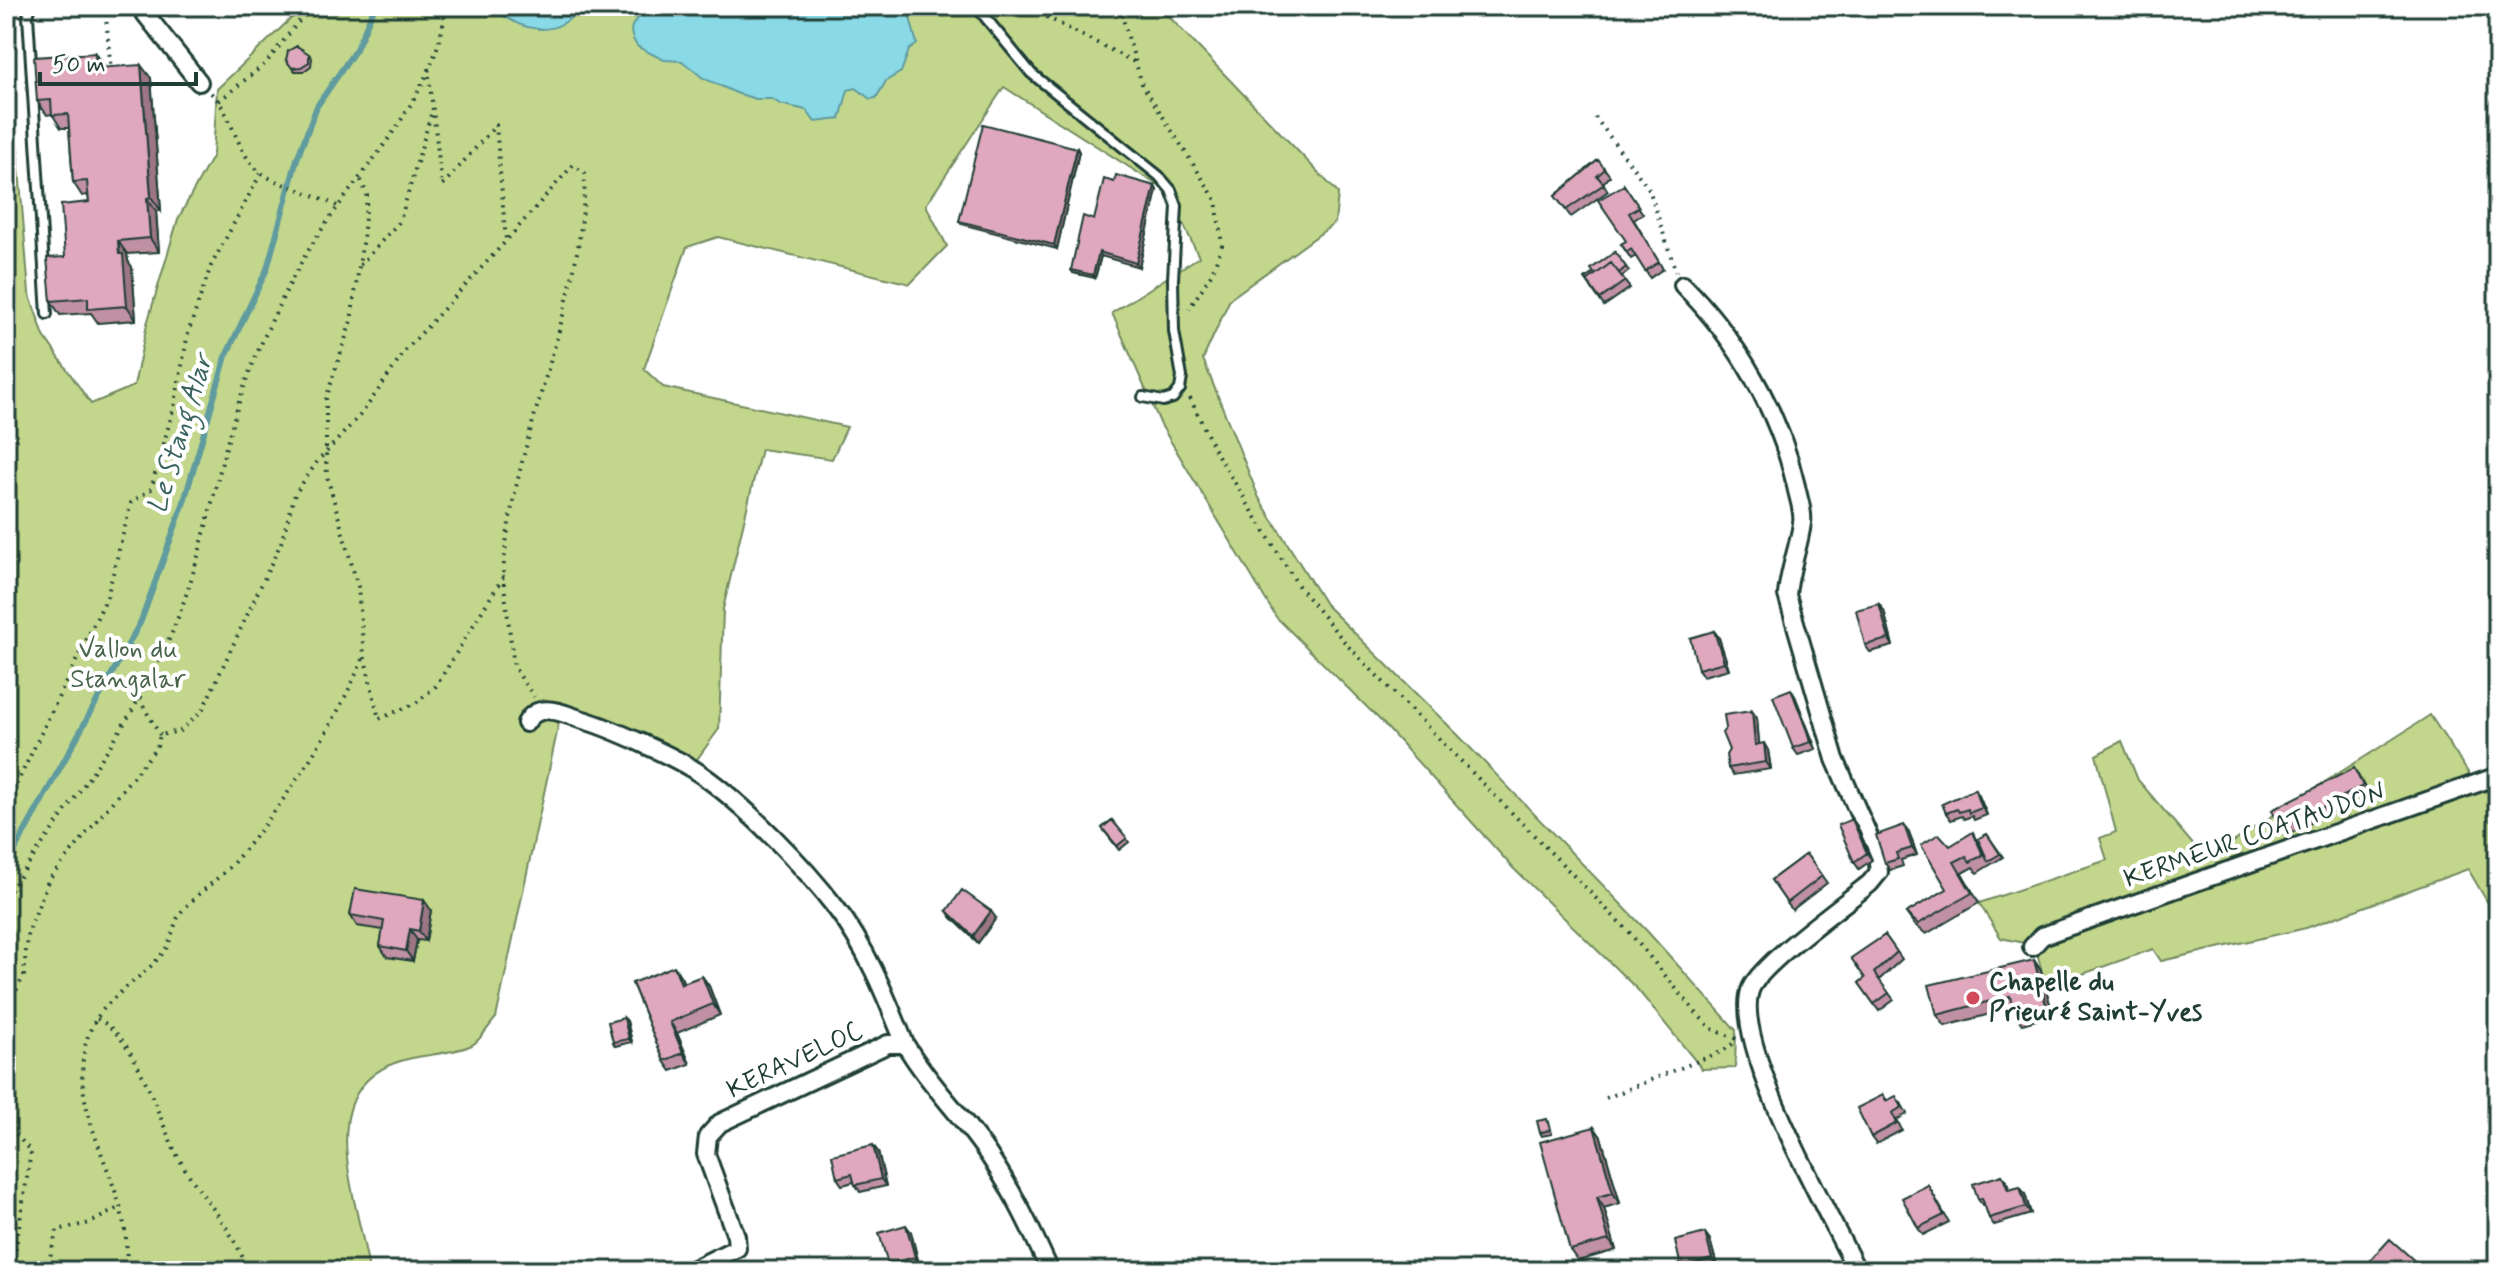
<svg xmlns="http://www.w3.org/2000/svg" width="2504" height="1277" font-family="Mynerve,sans-serif">
  <style>
    .green { fill: #c3d78c; stroke: #718a60; stroke-width: 2 }
    .water { fill: #8ad9e6; stroke: #5f9b9f; stroke-width: 2 }
    .lines { fill: none; stroke-linecap: round; stroke-linejoin: round }
    .stream { stroke: #5f9b9f; stroke-width: 6 }
    .service-casing { stroke: #1f3d34; stroke-width: 14 }
    .minor-casing { stroke: #1f3d34; stroke-width: 22 }
    .path { stroke: #1f3d34; stroke-width: 4; stroke-dasharray: 2 6; stroke-linecap: butt }
    .service { stroke: #fff; stroke-width: 8 }
    .minor { stroke: #fff; stroke-width: 16 }
    .wall { fill: #c090a3; stroke: #1f3d34; stroke-width: 2 }
    .shaded-wall { fill: #9c7684; stroke: #1f3d34; stroke-width: 2 }
    .building { fill: #dfa8bd; stroke: #1f3d34; stroke-width: 2 }
    .poi-dot { fill: #d1495b; stroke: #fff; stroke-width: 3 }
    .labels { text-anchor: middle; dominant-baseline: central; stroke-width: 8; stroke-linejoin: round; paint-order: stroke }
    .park-label { font-size: 26px; fill: #48644a; stroke: #fff }
    .street-label { font-size: 26px; fill: #1f3d34; stroke: #fff }
    .poi-label { font-size: 26px; font-weight: bold; fill: #1f3d34; stroke: #fff; text-anchor: start }
    .water-label { font-size: 28px; font-style: italic; fill: #3a6460; stroke: #fff }
  </style>
  <rect width="100%" height="100%" fill="#fff"/>
  <filter id="ink" filterUnits="userSpaceOnUse"><feTurbulence type="fractalNoise" baseFrequency=".0125" numOctaves="2"/><feDisplacementMap in="SourceGraphic" scale="16" xChannelSelector="R" yChannelSelector="G"/><feConvolveMatrix kernelMatrix="1 2 1 2 8 2 1 2 1" color-interpolation-filters="sRGB"/></filter>
  <g filter="url(#ink)">
    <path class="green" d="M6,6L29,293L44,336L91,404L134,386L147,324L178,219L213,155L217,89L304,6H1159L1338,193L1335,223L1230,299L1203,359L1259,498L1325,604L1457,734L1647,931L1736,1030L1735,1068L1702,1069L1638,990L1514,869L1382,722L1276,617L1161,425L1112,313L1199,257L1168,192L1004,87L926,205L947,246L910,284L718,237L687,247L644,369L663,387L847,427L832,459L761,449L723,609L719,729L695,762C652,740 610,716 560,718L496,1018C489,1025 481,1040 472,1045C455,1053 430,1054 412,1058C304,1081 359,1199 369,1271H6Z
      M2430,715L2475,783L2498,758V920L2468,869L2306,928L2161,961L2153,949L2046,987L2036,949L2135,897L2042,927L2029,944L2001,938L1979,903L2107,860L2100,838L2116,832L2096,755L2122,741L2138,780L2207,861C2279,808 2356,764 2430,715Z"/>
    <path class="water" d="M492,6H582C556,41 520,32 492,6Z
      M652,6H907L917,44L909,50L901,72L886,81L876,98L870,99L856,88L848,90L840,119L815,122L806,110L780,104L772,99H756L736,93L703,78L682,61L664,60L638,47C622,26 637,19 652,6Z"/>
    <g class="lines">
      <path class="stream" d="M6,866L141,621L183,505L226,356L267,269L297,159L317,106L356,49L375,6"/>
      <defs>
        <path id="service" d="M31,6L28,16L47,314
          M976,6L1031,73L1159,176L1171,190L1177,206L1173,279L1174,331L1182,377L1180,389L1173,398L1163,401L1143,397"/>
        <path id="minor" d="M139,6L199,82
          M1683,285C1737,339 1779,411 1796,486C1798,497 1804,512 1802,523C1799,547 1789,570 1787,595L1835,759L1877,855L1879,872L1870,883C1845,904 1763,962 1751,988C1729,1040 1831,1217 1857,1271
          M526,723C538,701 562,713 580,719C609,727 678,758 702,775C745,805 804,866 836,908C867,948 886,997 905,1044
          M2032,947L2042,936L2498,776
          M690,1271L737,1248L736,1236L706,1154L708,1136L720,1123L888,1044H905C929,1085 964,1117 990,1157C1014,1193 1032,1231 1050,1271"/>
      </defs>
      <use href="#service" class="service-casing"/>
      <use href="#minor" class="minor-casing"/>
      <path class="path" d="M105,6L111,71
        M1025,6L1136,63
        M1119,6L1142,84L1216,200L1222,245L1212,273L1189,309
        M428,68L442,186L496,125L506,241L573,165L585,173C583,313 511,438 503,577
        M211,93C234,115 235,152 260,172C279,187 316,192 340,208
        M219,101L266,63L311,6
        M1595,117L1649,189L1676,272
        M361,180L367,195L363,239L351,321L326,399V453L327,476L358,587L364,655L379,719L416,703L436,686L503,577L514,667L534,697
        M360,265L400,221L432,111
        M1190,398L1214,449L1299,587L1348,646L1629,932L1698,1015L1712,1029L1737,1039
        M139,699L160,735
        M6,806L107,597L131,503L151,489L175,403L188,333L211,266L261,173
        M6,897C61,814 140,716 175,625C206,548 217,465 244,387C256,351 286,289 305,256C352,175 436,104 446,6
        M6,1012L24,975L27,936L48,881L157,747L160,735L180,731L202,711L281,543L295,494L317,462L363,412L406,350L506,241
        M97,1019C136,1035 157,1117 177,1155C199,1196 233,1226 248,1271
        M1606,1098L1723,1051L1737,1041
        M6,1122L31,1152L12,1271
        M54,1271L50,1257L57,1230L90,1223L122,1206
        M125,1271C138,1193 68,1125 85,1047C95,998 141,984 165,950C173,939 173,922 182,911C198,893 219,879 235,861C288,799 332,731 364,656"/>
      <use href="#service" class="service"/>
      <use href="#minor" class="minor"/>
    </g>
    <path class="wall" d="M240,6H267L246,16Z
      M309,54L312,58L311,66L304,71H295L286,60Z
      M104,66V68L151,78L161,211H156L159,252L127,254L128,261L132,267L136,320L98,323L91,313L60,315L51,301L65,257L89,202L88,195L82,196L73,182L69,128H61L52,114L47,115L37,101Z
      M1077,148L1079,152L1057,249L961,224L959,221Z
      M1598,160L1610,176L1603,183L1608,191L1571,217L1555,196Z
      M1114,182L1157,190L1139,267L1101,256L1095,278L1073,273L1071,270L1094,220Z
      M1624,185L1643,214L1634,220L1663,269L1650,278L1636,256L1631,259L1621,244L1626,241Z
      M1615,252L1629,271L1621,277L1630,288L1604,306L1585,279L1594,273Z
      M1879,604L1884,611L1893,646L1870,652L1865,645Z
      M1714,631L1719,638L1729,669L1703,676L1698,669Z
      M1795,696L1816,749L1798,755L1793,748Z
      M1752,711L1757,718L1759,744L1768,750L1771,769L1733,775L1728,768Z
      M2354,768L2368,793L2286,836L2281,829Z
      M1975,789L1979,796L1987,815L1974,820L1972,816L1964,819L1962,816L1951,820L1946,813Z
      M1852,819L1857,826L1872,860L1859,869L1854,862Z
      M1112,820L1129,842L1119,850L1102,828Z
      M1909,832L1917,855L1901,860L1903,866L1890,870L1885,863Z
      M1987,834L2003,857L1977,873L1973,867L1962,873L1979,903L1926,934L1914,924L1906,913L1947,889L1950,846L1978,839Z
      M1806,854L1827,883L1792,910L1771,880Z
      M431,910L426,941L417,940L413,961L387,957L380,946L383,930L357,926L350,915Z
      M947,911L996,918L978,943L952,918Z
      M1885,935L1902,959L1879,980L1894,1000L1879,1011L1859,983L1865,978Z
      M2034,960L2041,971L2053,1015L2022,1024L2014,1013L2013,1008L1945,1026L1937,1015Z
      M702,976L709,986L720,1015L677,1033L690,1064L671,1071L664,1061L632,983L681,977L684,983Z
      M624,1018L627,1021L632,1042L615,1046L613,1042Z
      M1883,1095L1887,1100L1901,1103L1907,1114L1897,1120L1902,1130L1876,1144L1871,1137Z
      M1549,1122L1552,1134L1542,1136L1540,1133Z
      M1594,1127L1601,1137L1620,1203L1604,1208L1616,1250L1578,1261L1570,1250Z
      M873,1145L878,1152L886,1186L860,1192L854,1182L842,1185L837,1178Z
      M2002,1175L2007,1182L2010,1190L2025,1194L2031,1214L1994,1225L1989,1218L1985,1205L1983,1206L1978,1199Z
      M1928,1185L1949,1222L1923,1235L1918,1228Z
      M911,1232L919,1264L893,1271L888,1264Z
      M1705,1233L1710,1240L1717,1266L1698,1271H1684L1681,1267Z"/>
    <path class="shaded-wall" d="M95,53L104,66L106,82L96,68Z
      M141,65L151,78L161,211L151,197Z
      M1077,148L1079,152L1057,249L1054,245Z
      M1155,186L1157,190L1139,267L1136,263Z
      M147,198L156,211L159,252L150,238Z
      M118,241L127,254L128,261L132,267L136,320L127,306Z
      M1099,252L1101,256L1095,278L1093,275Z
      M1879,604L1884,611L1893,646L1889,639Z
      M1714,631L1719,638L1729,669L1724,662Z
      M1791,689L1795,696L1816,749L1811,742Z
      M1752,711L1757,718L1760,752L1755,745Z
      M1764,743L1768,750L1771,769L1766,762Z
      M1975,789L1979,796L1987,815L1982,808Z
      M1852,819L1857,826L1872,860L1867,853Z
      M1904,825L1909,832L1917,855L1912,848Z
      M424,900L431,910L426,941L419,931Z
      M991,911L996,918L978,943L973,936Z
      M410,929L417,940L413,961L406,951Z
      M2034,960L2041,971L2053,1015L2046,1005Z
      M674,966L681,977L688,994L681,984Z
      M702,976L709,986L720,1015L713,1004Z
      M624,1018L627,1021L632,1042L629,1039Z
      M670,1022L677,1033L690,1064L683,1053Z
      M1594,1127L1601,1137L1620,1203L1613,1193Z
      M873,1145L878,1152L886,1186L881,1179Z
      M2020,1187L2025,1194L2031,1214L2026,1207Z
      M1597,1197L1604,1208L1616,1250L1609,1240Z
      M906,1225L911,1232L919,1264L915,1257Z
      M1705,1233L1710,1240L1717,1266L1712,1259Z"/>
    <path class="building" d="M297,46L309,54V62L301,67L292,68L286,60L288,51Z
      M95,53L96,68L141,65L151,197L147,198L150,238L118,241L119,254H123L127,306L88,309V298L51,301L47,258L65,257L61,205L89,202L87,181L73,182L68,114L52,115L51,100L37,101L34,57Z
      M983,124L1077,148L1054,245L959,221Z
      M1598,160L1605,169L1597,176L1604,184L1566,210L1555,196Z
      M1116,175L1155,186L1136,263L1099,252L1093,275L1071,270L1083,216L1094,220L1104,179L1114,182Z
      M1624,185L1639,207L1629,213L1659,262L1645,271L1631,249L1627,252L1621,244L1626,241L1598,200Z
      M1615,252L1626,267L1619,273L1611,263L1587,281L1585,279L1594,273L1591,269Z
      M1611,263L1625,281L1600,299L1587,281Z
      M1879,604L1889,639L1865,645L1856,610Z
      M1714,631L1724,662L1698,669L1690,638Z
      M1791,689L1811,742L1793,748L1773,696Z
      M1752,711L1755,745L1764,743L1766,762L1728,768L1726,755L1729,750L1722,733L1726,728L1724,715Z
      M2354,768L2363,786L2281,829L2272,810Z
      M1975,789L1982,808L1969,813L1968,809L1959,812L1957,809L1946,813L1942,804Z
      M1852,819L1867,853L1854,862L1838,825Z
      M1112,820L1127,838L1117,846L1102,828Z
      M1904,825L1912,848L1896,853L1898,859L1885,863L1876,835Z
      M1973,832L1983,855L1970,862L1966,856L1954,862L1972,893L1918,924L1906,913L1947,889L1921,845L1939,834L1950,846Z
      M1987,834L2000,854L1988,861L1978,839Z
      M1806,854L1822,876L1787,903L1771,880Z
      M355,889L424,900L419,931L410,929L406,951L380,946L384,921L350,915Z
      M962,890L991,911L973,936L947,911Z
      M1885,935L1897,952L1874,973L1889,993L1874,1004L1859,983L1865,978L1851,958Z
      M2034,960L2046,1005L2014,1013L2010,996L1937,1015L1929,985Z
      M674,966L681,984L702,976L713,1004L670,1022L683,1053L664,1061L632,983Z
      M624,1018L629,1039L613,1042L608,1022Z
      M1883,1095L1886,1101L1896,1096L1902,1107L1892,1113L1897,1123L1871,1137L1857,1108Z
      M1547,1119L1550,1130L1540,1133L1537,1121Z
      M1594,1127L1613,1193L1597,1197L1609,1240L1570,1250L1540,1142Z
      M873,1145L881,1179L855,1185L852,1174L837,1178L832,1155Z
      M2002,1175L2008,1190L2020,1187L2026,1207L1989,1218L1982,1198L1978,1199L1973,1184Z
      M1928,1185L1944,1215L1918,1228L1902,1198Z
      M906,1225L915,1257L888,1264L879,1233Z
      M1705,1233L1712,1259L1681,1267L1675,1241Z
      M2390,1239L2426,1271H2375L2367,1264Z
      M589,1268L590,1271H564Z"/>
  </g>
  <circle class="poi-dot" cx="1973" cy="998" r="8"/>
  <g class="labels">
    <g class="park-label">
      <text x="128" y="650">Vallon du<tspan x="128" dy="30">Stangalar</tspan></text>
    </g>
    <g class="street-label">
      <text transform="translate(2255 836) rotate(-19)">KERMEUR COATAUDON</text>
      <text transform="translate(795 1061) rotate(-25)">KERAVELOC</text>
    </g>
    <g class="poi-label">
      <text x="1989" y="983">Chapelle du<tspan x="1989" dy="30">Prieuré Saint-Yves</tspan></text>
    </g>
    <g class="water-label">
      <text transform="translate(181 434) rotate(-73)">Le Stang Alar</text>
    </g>
  </g>
  <rect width="2504" height="1277" fill="none" stroke="#fff" stroke-width="32"/>
  <rect x="16" y="16" width="2472" height="1245" fill="none" stroke="#1f3d34" stroke-width="3" filter="url(#ink)"/>
  <path d="M40 72v12h156v-12" fill="none" stroke="#1f3d34" stroke-width="4"/>
  <text x="52" y="72" font-size="24" fill="#1f3d34" stroke="#ffffff" stroke-width="6" paint-order="stroke">50 m</text>
</svg>
